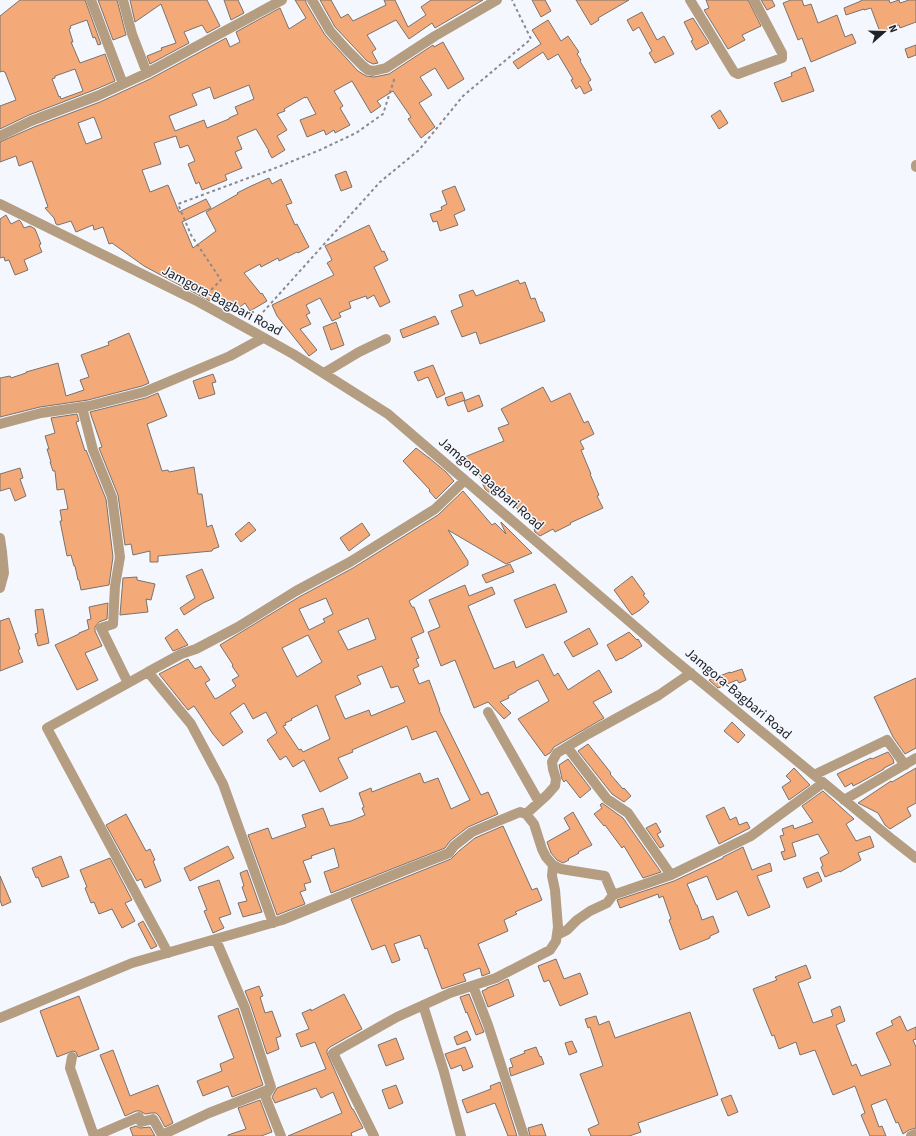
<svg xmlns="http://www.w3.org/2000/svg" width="916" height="1136" font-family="'Source Sans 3',sans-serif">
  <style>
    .building { fill: #f3aa78; stroke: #7b726c; fill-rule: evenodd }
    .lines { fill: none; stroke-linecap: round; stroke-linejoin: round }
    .path { stroke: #898a8f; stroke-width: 2; stroke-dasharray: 3 3; stroke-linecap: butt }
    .minor { stroke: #b59d81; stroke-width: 10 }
    .labels { text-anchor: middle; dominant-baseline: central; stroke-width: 3; stroke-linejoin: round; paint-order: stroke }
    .street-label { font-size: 14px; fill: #212226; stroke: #f5f7fe }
  </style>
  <rect width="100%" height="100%" fill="#f5f7fe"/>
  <path class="building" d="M20,0H85L101,44L98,45L95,37L93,38L87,20L70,26L71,28L69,29L73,42H71L80,63L105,54L115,81L94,90L29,115L0,129V106L16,100L5,72H4L3,71L0,72V16ZM75,69L83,91L61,99L60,96L59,97L52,79L55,78V76Z
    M98,0H117L126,35L113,40Z
    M130,0H207L220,26L207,33L202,25L184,32L189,43L150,64L147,56L162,50L161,48L176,43L161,4L135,22Z
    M224,0H238L244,13L231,20Z
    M295,0H306V3L325,35L358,71L366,76L374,77L389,74L433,45L434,47L443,42L464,79L448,89L435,68L420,77L432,95L419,103L435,127L421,138L408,119L411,117L393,91L377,101L381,106L371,113L352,81L334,91L343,106L340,108L350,125L335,133L334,130L326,135L324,130L307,137L300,120L316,114L307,97L305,98V97L284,109L285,111L277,114L287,130L277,136L285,150L272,158L268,151H269L256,129L237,137L242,149L235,152L242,168L225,175L227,180L202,190L199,182L196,184L188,164L195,161L188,145L180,148L176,136L154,143L161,164L142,170L150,192L168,185L179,212L206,199L211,208L182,222L193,248L216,231L206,212L238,194L237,193L249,187L269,178L272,184L281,179L292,203L286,205L295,225L297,224L309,247L298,253L297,252L279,261L278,258L261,267L260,264L244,273L261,294L262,293L267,301L250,311L245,303L235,311L228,303L223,308L214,297L210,301L172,281L144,266L112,243L109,244L103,227L94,230L93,225L76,232L71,221L58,225L56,224L54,218L45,208L48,207L32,161L19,166L16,156L0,162V142L34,127L100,102L150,79L226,38L230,47L240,42L236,32L280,8L289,29L306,18ZM249,85L254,99L235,107L238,114L229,118V119L207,128L204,120L175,131L169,116L197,105L192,94L210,87L214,99ZM94,117L102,138L86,144L78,123Z
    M320,0H331L341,18L348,14L353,21L386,5L384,0H395L408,27L426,15L421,7L431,0H483L435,28L432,23L409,39L396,20L367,35L376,49L372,52L378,63L373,64L367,61L335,27Z
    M532,0H545L551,11L541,17Z
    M576,0H629L598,18L599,20L591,25Z
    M706,0H748L761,26L742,35L745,40L728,49L704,10L709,8Z
    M761,0H772L775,6L767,10Z
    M791,0H802L804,6L811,4L818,23L837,15L845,37L852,34L856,43L811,62L802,38L798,40L783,3Z
    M861,0H889L890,3L899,0L900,3L909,0H916V22L900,28L899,25L880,32L871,8L864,10V9L846,15L844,8L861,1Z
    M642,12L657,40L664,36L674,54L655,63L649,53L652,51L639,27L633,31L627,20Z
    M693,18L709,43L696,50L691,41L693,40L684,22Z
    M548,20L561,41L568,36L579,52L577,54L581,60L580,61L591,80L588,82L592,90L584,94L580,86L576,89L571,80L573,79L558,54L548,60L543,52L518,69L513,62L541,44L532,30Z
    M916,45V55L908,58L905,49Z
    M805,67L814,91L782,102L774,83L792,76L791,73Z
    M720,110L728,123L719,129L711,116Z
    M346,171L352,187L341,191L335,175Z
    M455,186L465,210L454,215L458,225L440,231L437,221L433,222L430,214L442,210L441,207L447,204L442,191Z
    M6,215L11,224L19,220L21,222L24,228L30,226L35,229L41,244L39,245L42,252L24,260L28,270L15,275L9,260L5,261L4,257L0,258V219Z
    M369,225L382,252L384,251L388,260L374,267L390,302L380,307L374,295L367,299L366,296L349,302L351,308L339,313L341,317L332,321L320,298L306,305L310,313L306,315L311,324L300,329L317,350L309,356L277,316L272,305L334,275L327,263L332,260L325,246Z
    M518,280L520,284L525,282L531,299L535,298L540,312H542L545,321L480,344L476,332L462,337L451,311L463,306L459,295L473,290L476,296Z
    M435,316L439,324L403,338L400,330Z
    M336,322L344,345L331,350L323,327Z
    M129,333L149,383L142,386L88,400L40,407L0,417V378L10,376L11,378L26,373V372L58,363L66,396L84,390L80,380L89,377L81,355L109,345L108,342Z
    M433,365L445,394L437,398L428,377L418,381L414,372Z
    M213,374L216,382L212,383L215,394L199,399L193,381Z
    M543,387L551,402L570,393L584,423L588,421L594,434L580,441L584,449L581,450L591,474H590L599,495L597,496L603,508L570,523L571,524L555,532L553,529L540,536L535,532L534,529H535L524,508L519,511L504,490L492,495L485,489L475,466L467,469L462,458L504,441L498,428L509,424L501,409Z
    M462,392L465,400L448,406L445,398Z
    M158,393L167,416L147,424L162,471L168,470L169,472L194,467L198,494H202L207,527L212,525L219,547L213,549L212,551L158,556V562H150V551L133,555L131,544L125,545L118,495L99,448L102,447L90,412L146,398Z
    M479,395L483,406L468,412L464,401Z
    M77,414L79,421L76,422L85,451L86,450L106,499L113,557L109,585L81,590L79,580H78L75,566H74L71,555L67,556L60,521H62L60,510L68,509L64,489L57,490L55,471H53L50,462H51L47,449H49L45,436L55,433L51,418Z
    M416,448L429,458L428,457L446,472L454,481L436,499L429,491L430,490L403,461Z
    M20,468L23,478L20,479L26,496L15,501L10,488L0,491V474Z
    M463,491L492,525L495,523L506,534L501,523V522L532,553L506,564L448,530L468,561V565L409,601L412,607H414L424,632L411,638L419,658L416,659L419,666L413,669L419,684L429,680L440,710H439L481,795L488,792L498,814L468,827L450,841L445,848L331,893L324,872L339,867L334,848L311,856L312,858L303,861L311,882L304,884L306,890L300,892L305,904L277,915L248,835L268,828L272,839L306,827L302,815L323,808L330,826L351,821L365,815L362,808L364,807L359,793L371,788L372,792L420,773L424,783L438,778L451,809L470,800L436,731L412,740L407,726L352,750L353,752L338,758L348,778L320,792L304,760L293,767L286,756L280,760L267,740L277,733L266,712L253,719L244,703L230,713L243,732L223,746L213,734L194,706L188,710L159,674L188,659L195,669L201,666L210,680L205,683L215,699L219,697L236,686L232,680L239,676L232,666L233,665L220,645L299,597L353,568L438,515ZM326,598L333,614L323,619L325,622L309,630L299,609ZM368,618L376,639L348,650L338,631ZM308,635L322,662L297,677L282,648ZM382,666L391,688L398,686L405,702L371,716L369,710L345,719L335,696L361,684L357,676ZM317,705L330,739L303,752L301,749L299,750L283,726L286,725L285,723L292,720L291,719Z
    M249,522L256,530L241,542L235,534Z
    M362,523L370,535L349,551L340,538Z
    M510,564L514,572L486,583L482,575Z
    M202,569L214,598L203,603L184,615L180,608L195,598L186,576Z
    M632,576L645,594L643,595L649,602L640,610L632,615L614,590Z
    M137,577V580L155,584L151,600L146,599L148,612L120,615L123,578Z
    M555,584L567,612L526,628L514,600Z
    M465,585L469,596L492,587L495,594L468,606L494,669L514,661L516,668L543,654L554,676L558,673L568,690L599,670L612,692L593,702L604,718L554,747L550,753L545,756L518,719L549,701L538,680L516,691V692L508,696L509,698L500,702L511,713L504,719L488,702L474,708L455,660L441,666L428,632L440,627L429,600Z
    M108,603L107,619L99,622L95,627V631L102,646L85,653L98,680L77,690L55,645L79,634V633L89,629L87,620L91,619L89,607Z
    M43,609L49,643L38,646L35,634L38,633L35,610Z
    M9,618L20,649L18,650L23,662L0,671V621Z
    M589,628L598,644L573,657L564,642Z
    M177,629L188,645L173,651L165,638Z
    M629,632L637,640L638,639L642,646L621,659V658L616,661L607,645Z
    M742,669L746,680L739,683L737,680L718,688L709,680L730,672V673Z
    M916,678V748L905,754L893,737L874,697Z
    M732,722L745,735L738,743L724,731Z
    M588,744L611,773L610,774L623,789L624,788L631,796L624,802L612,794L578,751Z
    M888,752L893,759L894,763L884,768V769L861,782L853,786L852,783L845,787L837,774L871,758L872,759Z
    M568,759L591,789L580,798L566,780L564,782L562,779L559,765Z
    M794,768L810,785L789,800L782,787L791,781L786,776Z
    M916,768V803L907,808L911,816L890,829L885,825L878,813L858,803L891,781L892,782Z
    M823,791L854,819L846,824L856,841L870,836L874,847L858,853L861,860L840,872V871L825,877L821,867L823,866L820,858L829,853L818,834L792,843L796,856L784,860L781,852L785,851L780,836L784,835L782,829L793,825L794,829L813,822L802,806Z
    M602,803L623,818L661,872L643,878L624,846L622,848L605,825L604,826L594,814L602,808L600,805Z
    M724,807L730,820L736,817L739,825L747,822L750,828L719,844L706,816Z
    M573,812L592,845L578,852L579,853L568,859L569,860L563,863L557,860L551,853L547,842L570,829L564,818Z
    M126,814L146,851L150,849L155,860L153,861L161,881L145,888L141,879L137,881L106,825Z
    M656,823L661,832L657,834L664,846L660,848L646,828Z
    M503,826L532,890L537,888L542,900L515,912L517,914L504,920L508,931L478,944L490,973L482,976L480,968L463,974L466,981L442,989L427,948L425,949L420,935L394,944L400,960L392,963L385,945L372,950L351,899L451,859L459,851L475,838Z
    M228,846L234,858L190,881L184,868Z
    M743,847L752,870L770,863L772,871L757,876L770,907L748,916L737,891L717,900L707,876L687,884L696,905H697L702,920L713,916L719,932L710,936V938L680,950L669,920L671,919L663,896L659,898L658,894L620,908L617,900L674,881L723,858V857Z
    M61,856L69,877L42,887L38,877L36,878L32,868Z
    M110,858L132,900L125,903L135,921L122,928L112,909L99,914L94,902L91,903L85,888L87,887L80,870Z
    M247,870L262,912L243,917L238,903L247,901L242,887L244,886L240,873Z
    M818,872L822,881L807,888L803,878Z
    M0,876L11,902L2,906L0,900Z
    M219,880L231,914L219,918L224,928L213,933L204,911L207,910L198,887Z
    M143,921L157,946L151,949L138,924Z
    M556,959L564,979L580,973L588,994L560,1006L549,980L544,982L538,966Z
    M806,965L811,978L798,983L813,1023L833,1016L831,1010L840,1006L845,1021L836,1025L852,1066L856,1064L861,1076L891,1065L876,1033L893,1025L891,1021L900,1016L907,1031L916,1027V1039L913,1040L916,1047V1128L909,1130L903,1134L898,1122L896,1123L886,1099L871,1105L879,1127L882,1126L886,1136H870L861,1115L865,1113L855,1086L833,1095L815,1050L800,1055L796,1042L779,1049L774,1035L772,1036L753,989L777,980L775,977Z
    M508,979L514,996L488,1007L482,991L487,989V988L498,984Z
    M259,986L263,996L260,997L265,1013L272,1011L281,1036L276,1038L279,1049L267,1054L251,1006L245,991Z
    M344,994L362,1029L330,1047L327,1050V1053L352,1109H353L363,1128L351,1133L352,1136H288L342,1113L333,1092L321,1098L316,1088L275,1103L272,1097L277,1088L326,1069L315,1042L301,1047L296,1034L309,1029L302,1013L311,1009V1011Z
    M469,994L484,1032L476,1035L467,1012L466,1013L460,997Z
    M79,996L99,1049L78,1057L76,1052L73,1051L57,1057L40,1011Z
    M238,1008L263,1085L232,1097L228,1086L203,1096L197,1081L222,1071L220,1064L234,1058L218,1016Z
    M690,1012L718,1095L638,1123L641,1132L629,1136H591L588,1129L599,1124L580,1074L603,1066L590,1027L588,1028L585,1019L596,1016L599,1025L609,1021L615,1038Z
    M467,1031L471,1040L457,1045L454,1037Z
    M396,1038L404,1059L386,1066L378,1045Z
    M572,1041L577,1052L569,1055L565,1043Z
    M465,1047L473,1067L463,1071L461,1065L451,1069L445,1054Z
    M536,1047L540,1057L541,1056L544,1064L511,1076L509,1068L513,1067L510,1059L525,1053L524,1051Z
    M113,1050L130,1096L158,1085L173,1123L165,1127L159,1116L156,1113H151L145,1114L140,1111H136L125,1116L100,1055Z
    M500,1082L517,1136H508L495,1103L467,1113L462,1100L491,1089L490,1086Z
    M396,1085L403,1103L389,1109L382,1090Z
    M731,1095L738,1112L728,1116L721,1099Z
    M260,1100L272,1132L261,1136H228V1135L246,1129L238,1108Z
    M542,1124L546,1136H530L528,1128Z
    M136,1126L140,1128L150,1127L155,1136H133L130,1128Z"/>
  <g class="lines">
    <path class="path" d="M207,294L221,280L191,235L178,204L278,167L320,150L356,133L383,114L394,80L392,77
      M255,321L380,182L419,150L463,96L531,39L512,0"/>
    <path class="minor" d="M91,0L123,84
      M123,0L132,34L147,73
      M312,0L330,31L347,50L363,66L368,70L373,71L386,68L435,36L497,0
      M690,0L734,72L738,74L782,58V53L754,0
      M0,136L31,121L97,96L147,73L282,0
      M916,165V167
      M0,204L199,302L248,329L293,354L388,414L666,653L893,840L916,858
      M324,373L359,352L386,339
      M82,407L93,450L112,497L120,557L115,586L113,624L101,628L128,683
      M0,424L41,413L89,406L144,392L230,356L263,338
      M0,538L2,552L4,573L0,588
      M148,672L47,728L168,953
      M488,712L539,802
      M567,747L607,799L628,813L671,875
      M814,775L887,740L905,765
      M844,800L916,758
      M526,814L547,795L555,786L556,779L553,769L552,762L557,753L588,734L659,695L691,673
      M273,923L223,784L191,724L148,672L181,654L196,649L238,627L296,591L350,562L435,509L465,480
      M557,935L567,930L577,920L590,911L607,903L613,895
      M216,940L245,1008L271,1087L265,1096L281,1136
      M473,986L488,1025L524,1136
      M423,1005L444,1072L461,1136
      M0,1018L132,963L282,920L408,869L449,853L454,846L472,832L520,812L526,814L534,824L542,849L546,857L553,865L561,869L605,876L613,895L671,875L751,836L823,783
      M72,1057L70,1068L94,1136
      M95,1136L139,1117L141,1122L153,1119L162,1135L209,1113L270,1089
      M374,1136L333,1053L397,1017L450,993L496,978L550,950L556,941L558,927L555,890L552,876L553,865
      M911,1136L916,1134"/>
  </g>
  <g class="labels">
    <g class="street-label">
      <text transform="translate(222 301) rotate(28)">Jamgora-Bagbari Road</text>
      <text transform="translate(491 484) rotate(41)">Jamgora-Bagbari Road</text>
      <text transform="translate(738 694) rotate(40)">Jamgora-Bagbari Road</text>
    </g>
  </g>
  <g transform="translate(884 32) rotate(70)" stroke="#f5f7fe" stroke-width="3" paint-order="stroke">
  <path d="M0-3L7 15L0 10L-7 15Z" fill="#212226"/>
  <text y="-6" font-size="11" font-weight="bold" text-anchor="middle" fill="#212226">N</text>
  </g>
</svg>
